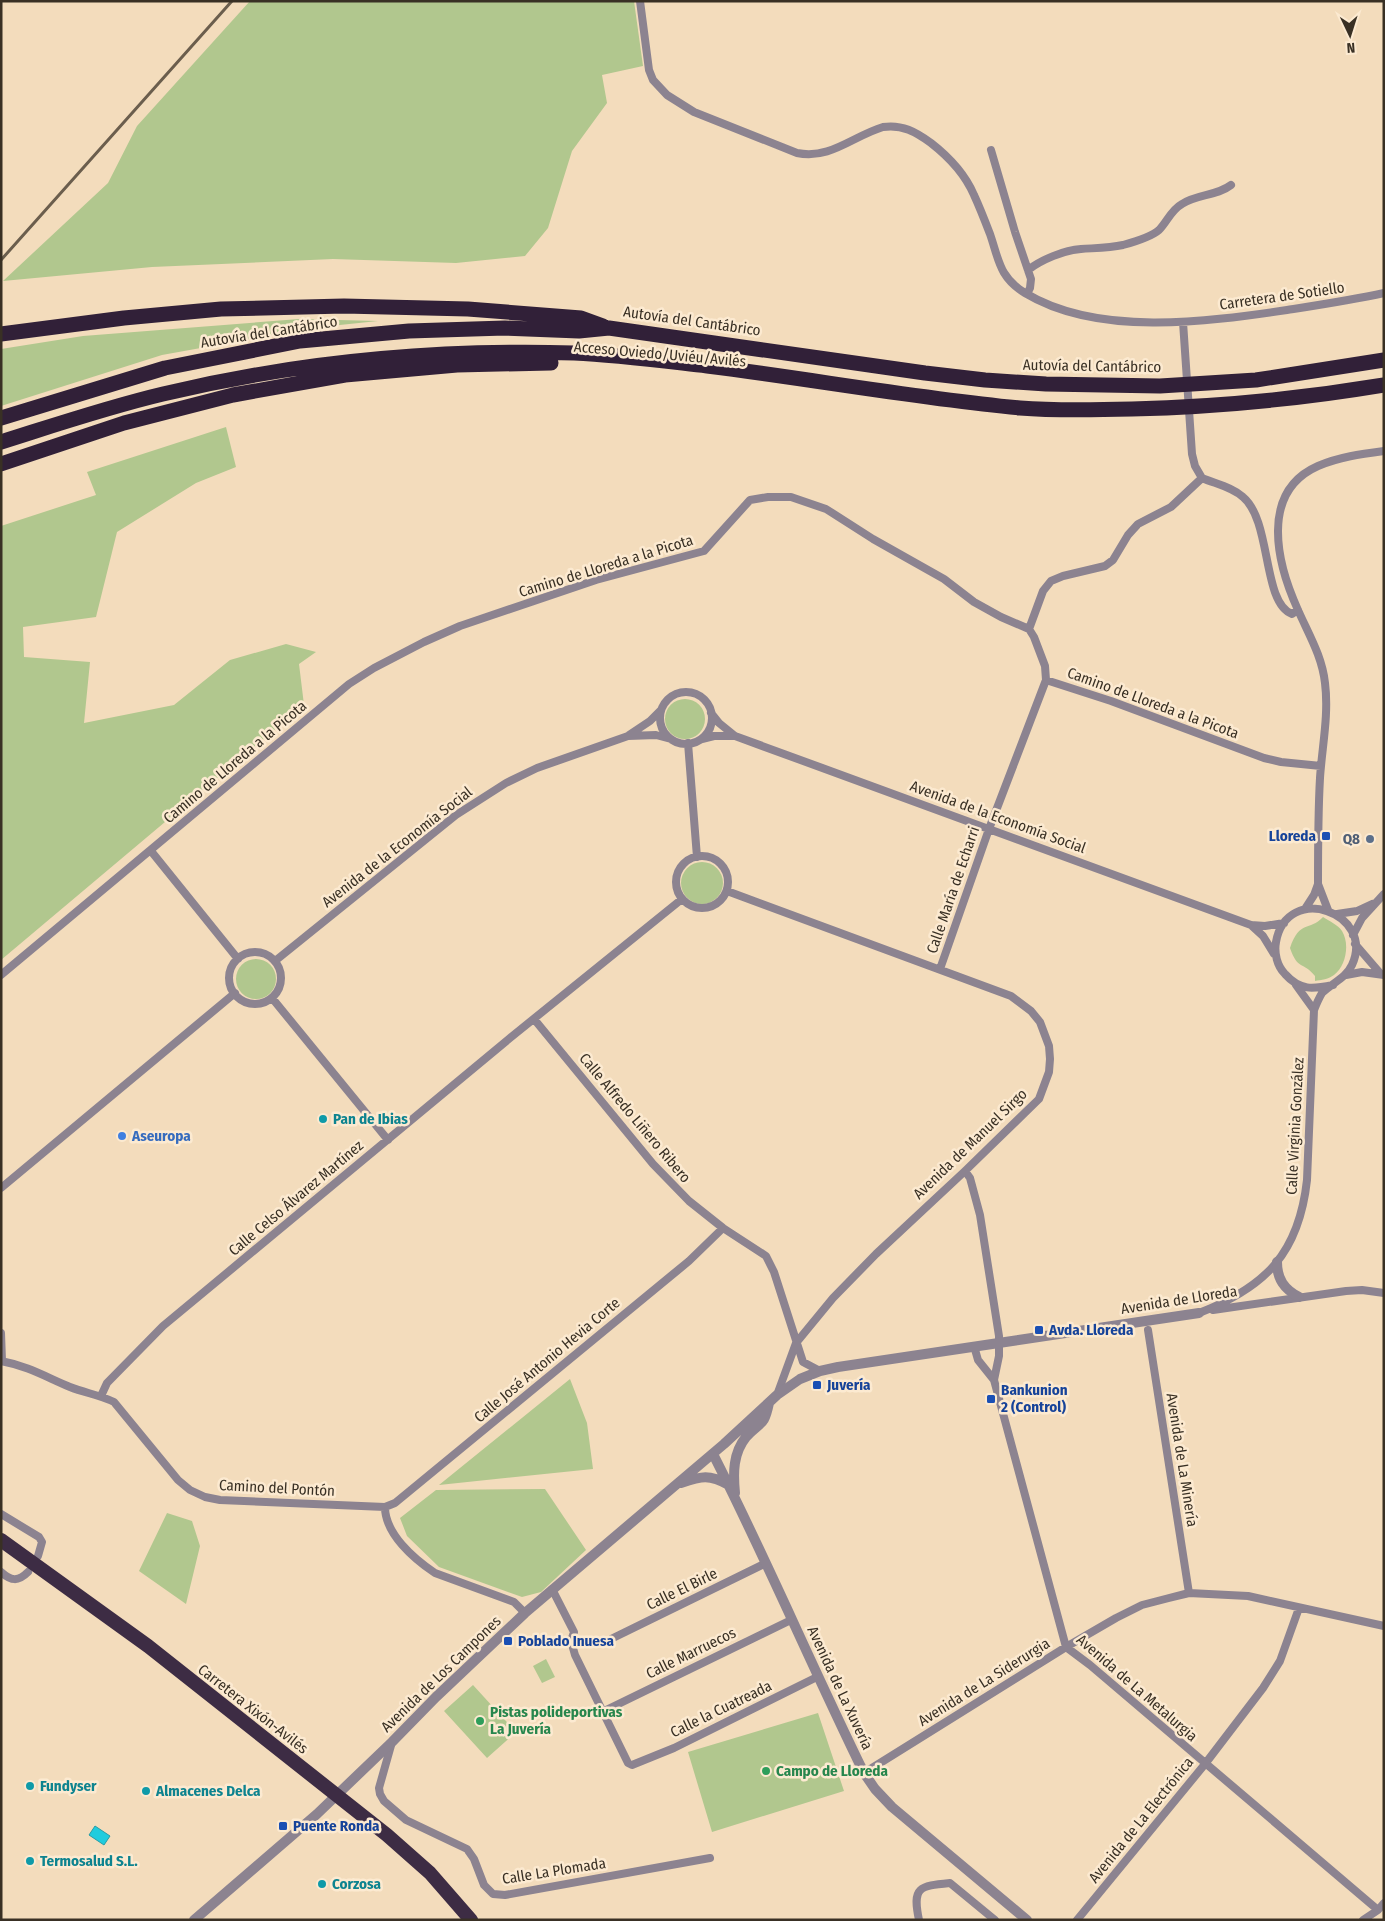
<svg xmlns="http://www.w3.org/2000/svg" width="1385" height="1921" font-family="'Fira Sans Condensed',sans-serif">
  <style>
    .green { fill: #b1c78e }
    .water { fill: #20ccde; stroke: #289da6 }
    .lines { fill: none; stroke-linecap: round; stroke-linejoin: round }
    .minor { stroke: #8c8390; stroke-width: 8 }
    .tertiary { stroke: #8c8390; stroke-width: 10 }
    .trunk { stroke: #3d2c44; stroke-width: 14 }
    .motorway { stroke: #312038; stroke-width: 15 }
    .rail { stroke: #6b5e4d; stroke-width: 3 }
    .transit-dot { fill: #1a4fb4; stroke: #fcead1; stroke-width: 2 }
    .service-dot { fill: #5c6f8a; stroke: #fcead1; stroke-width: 2 }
    .culture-dot { fill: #0f9aa8; stroke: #fcead1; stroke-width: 2 }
    .shop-dot { fill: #3f7fe0; stroke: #fcead1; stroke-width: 2 }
    .leisure-dot { fill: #2e9e5b; stroke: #fcead1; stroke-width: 2 }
    .labels { text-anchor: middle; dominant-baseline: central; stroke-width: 5; stroke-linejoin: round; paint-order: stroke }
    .street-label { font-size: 15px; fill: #393024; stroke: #fcead1 }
    .transit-label { font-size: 15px; font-weight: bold; fill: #164399; stroke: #fcead1; text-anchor: start }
    .service-label { font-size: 15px; font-weight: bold; fill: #4e5e75; stroke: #fcead1; text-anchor: end }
    .culture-label { font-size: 15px; font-weight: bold; fill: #0d838f; stroke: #fcead1; text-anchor: start }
    .shop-label { font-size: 15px; font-weight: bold; fill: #366cbe; stroke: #fcead1; text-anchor: start }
    .leisure-label { font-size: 15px; font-weight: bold; fill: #27864d; stroke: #fcead1; text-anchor: start }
  </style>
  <rect width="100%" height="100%" fill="#f3dcbc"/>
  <path class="green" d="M250,1H634L643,66L602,75L607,103L572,151L548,228L525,256L456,263L333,259L152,267L3,281L108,183L137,126Z
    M299,319L378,321L311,328L162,355L1,406V349L83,336Z
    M226,427L236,467L196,483L117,532L96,617L23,627L24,657L90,662L84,723L174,705L230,660L286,644L316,652L299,664L304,705L1,960V526L96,495L87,472Z
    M665 719a20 20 0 1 1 40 0a20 20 0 1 1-40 0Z
    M681 883a21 21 0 1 1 42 0a21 21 0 1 1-42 0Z
    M1323,917C1329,921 1338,925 1342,931C1350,944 1346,966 1334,975C1329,979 1321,980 1315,981V976C1303,961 1298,971 1290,948C1300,919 1309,932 1323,917Z
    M236 979a20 20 0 1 1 40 0a20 20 0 1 1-40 0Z
    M570,1379L587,1423L593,1469L439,1485Z
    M545,1489L586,1550L541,1592L522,1597L439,1567L407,1536L400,1518L436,1490Z
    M167,1513L192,1521L200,1546L186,1604L139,1571Z
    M546,1659L555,1677L542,1683L533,1666Z
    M473,1685L516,1732L487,1758L444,1711Z
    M818,1713L844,1791L712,1832L688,1752Z"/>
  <path class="water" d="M95,1826L110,1836L104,1845L89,1835Z"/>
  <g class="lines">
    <path class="minor" d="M640,1L649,70L653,80L667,95L694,112L797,153C830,160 853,136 883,127C902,124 916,132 931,143C949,157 965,174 974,195C980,208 985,221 990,234C999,260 999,277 1025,293C1098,337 1206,322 1287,310C1319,305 1352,300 1384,293
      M991,150L1015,232L1031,279L1030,288L1027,294
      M1028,270C1041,260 1064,250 1081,249C1095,248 1109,248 1123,245C1134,242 1151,237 1159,230C1167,222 1171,210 1182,204C1197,194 1217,196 1231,185
      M1183,322L1192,454L1195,466L1202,478C1216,484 1232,487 1243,497C1272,521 1262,603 1292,614L1298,610
      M1029,629L1043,591L1051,581L1063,576L1105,566L1113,560L1128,535L1138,524L1171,507L1202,478
      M1046,680L1111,701L1264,758L1281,762L1321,766
      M660 718a26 26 0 1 1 52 0a26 26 0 1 1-52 0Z
      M711,713L719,723L735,736L1251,925L1265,926L1284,923
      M629,735L650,721L661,710
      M702,739L714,736H735
      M688,743L697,857
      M151,851L238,959
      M676 882a26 26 0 1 1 52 0a26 26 0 1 1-52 0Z
      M1318,884L1328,910
      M727,891L1011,996L1031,1011L1040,1022L1049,1046L1050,1059L1049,1072L1039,1099L965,1171L876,1254L833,1298L796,1343L777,1395
      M1305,909L1314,895L1318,884C1318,848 1318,813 1320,778C1322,747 1329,715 1325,683C1322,656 1309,635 1298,610C1277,564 1259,492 1318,466C1339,457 1361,454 1384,451
      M1337,914L1357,911L1372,904
      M1251,925L1263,936L1274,954
      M1353,935L1362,918L1384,894
      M1355,944L1380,973
      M229 978a26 26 0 1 1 52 0a26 26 0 1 1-52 0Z
      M275,961L456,815L506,783L537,768L628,736L656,735L671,739
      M1,975L349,684L374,668L424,642L460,626L596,580L704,551L750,500L768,497H791L826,509L873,539L944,579L974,602L1001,617L1029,629L1034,637L1045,666L1046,680L989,829L940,969
      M1346,975L1362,972L1384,975
      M1296,985L1314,1010
      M272,998L388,1140
      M534,1019L653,1164L689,1201L723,1228L766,1256L774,1272L803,1362L820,1371
      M965,1171L970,1178L980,1215L999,1336V1356L994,1380L1066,1647L1090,1665L1378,1910
      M1,1188L235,993
      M1213,1310L1346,1291L1362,1290L1384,1293
      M1199,1313C1266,1287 1299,1253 1307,1180L1314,1010C1316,1005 1319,998 1322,993C1332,983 1346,978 1352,965C1376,913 1287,881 1276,942C1274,953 1277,966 1285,974C1300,991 1313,989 1333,985
      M1148,1330L1189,1593
      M1,1333L2,1361
      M974,1346L978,1360L994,1380
      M1,1361C28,1366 46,1377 70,1387C85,1393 100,1395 114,1402L178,1480L190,1490L205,1497L220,1500L385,1507C385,1534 414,1559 435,1573L514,1602L525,1613
      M101,1396L107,1383L163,1326L510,1038L682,899
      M385,1507L395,1503L689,1261L723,1228
      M1,1514L39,1537L42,1542L38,1556
      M1,1572C11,1581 18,1582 28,1572
      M552,1589L574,1632L571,1641L575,1655L628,1763L632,1765L674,1748L817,1677
      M611,1639L766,1563
      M602,1712L791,1620
      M392,1742L379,1788L380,1794L384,1801L406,1820L467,1849L474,1859L484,1885L493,1894L505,1895L710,1858
      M864,1773L1066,1647L1116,1618L1142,1605L1169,1598L1189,1593L1248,1596L1384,1626
      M919,1920C912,1887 919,1886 950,1883L995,1920
      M1077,1920L1205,1764L1263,1688L1280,1661L1299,1608
      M1363,1920L1378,1910L1384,1903"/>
    <path class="tertiary" d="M1277,1262C1277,1279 1284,1289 1299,1297
      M713,1454C766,1558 812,1667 864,1773L875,1789L892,1807L1027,1920
      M681,1483C702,1476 709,1474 729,1485
      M735,1493C733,1473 733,1453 746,1437C761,1421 764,1427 769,1403
      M194,1920L317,1814L392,1742L436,1697L525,1613L724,1444L777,1395L800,1379L820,1371L838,1367L1199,1313"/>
    <path class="trunk" d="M1,1540L148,1646L387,1835L430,1873L471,1920"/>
    <path class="motorway" d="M1,334L124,318L221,309L344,306L468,309L581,318L603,326
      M1,418L165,368L300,341L409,331L505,328L579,331L609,328L925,373L985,380L1046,384L1160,386L1256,380L1384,360
      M1,442C55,425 108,407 163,394C297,362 436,349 574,353C618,355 663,361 707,366C811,379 915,398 1020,408C1057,411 1095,410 1132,409C1217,407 1300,399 1384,385
      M1,464L124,423L233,395L345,375L457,365L551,363"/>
    <path class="rail" d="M1,260L232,1"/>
  </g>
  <g class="transit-dot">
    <rect x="1321" y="831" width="10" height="10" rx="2.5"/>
    <rect x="1034" y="1325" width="10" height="10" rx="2.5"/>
    <rect x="812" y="1380" width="10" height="10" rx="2.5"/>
    <rect x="986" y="1394" width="10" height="10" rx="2.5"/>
    <rect x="503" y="1636" width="10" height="10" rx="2.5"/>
    <rect x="278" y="1821" width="10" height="10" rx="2.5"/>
  </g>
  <circle class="service-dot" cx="1370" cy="839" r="5"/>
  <g class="culture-dot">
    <circle cx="323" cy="1119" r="5"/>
    <circle cx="30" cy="1786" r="5"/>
    <circle cx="146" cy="1791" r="5"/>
    <circle cx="30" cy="1861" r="5"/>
    <circle cx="322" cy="1884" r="5"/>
  </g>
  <circle class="shop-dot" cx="122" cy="1136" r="5"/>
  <g class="leisure-dot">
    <circle cx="480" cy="1721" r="5"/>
    <circle cx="766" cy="1771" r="5"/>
  </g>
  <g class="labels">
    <g class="street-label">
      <text transform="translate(1282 296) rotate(-8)">Carretera de Sotiello</text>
      <text transform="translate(692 321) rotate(8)">Autovía del Cantábrico</text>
      <text transform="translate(269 332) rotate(-9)">Autovía del Cantábrico</text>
      <text transform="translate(660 354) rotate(5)">Acceso Oviedo/Uviéu/Avilés</text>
      <text transform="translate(1092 366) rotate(1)">Autovía del Cantábrico</text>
      <text transform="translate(606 566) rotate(-17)">Camino de Lloreda a la Picota</text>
      <text transform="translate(1153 703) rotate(20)">Camino de Lloreda a la Picota</text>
      <text transform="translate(235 762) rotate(-40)">Camino de Lloreda a la Picota</text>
      <text transform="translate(998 817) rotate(20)">Avenida de la Economía Social</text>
      <text transform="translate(397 847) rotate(-38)">Avenida de la Economía Social</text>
      <text transform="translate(953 890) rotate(-71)">Calle María de Echarri</text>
      <text transform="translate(635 1118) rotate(50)">Calle Alfredo Liñero Ribero</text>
      <text transform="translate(1295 1126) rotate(-87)">Calle Virginia González</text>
      <text transform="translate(970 1144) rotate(-44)">Avenida de Manuel Sirgo</text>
      <text transform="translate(296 1198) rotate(-40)">Calle Celso Álvarez Martínez</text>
      <text transform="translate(1179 1300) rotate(-9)">Avenida de Lloreda</text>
      <text transform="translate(547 1360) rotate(-40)">Calle José Antonio Hevia Corte</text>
      <text transform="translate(1182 1460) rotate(81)">Avenida de La Minería</text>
      <text transform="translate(277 1488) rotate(3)">Camino del Pontón</text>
      <text transform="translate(682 1589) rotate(-26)">Calle El Birle</text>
      <text transform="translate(691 1653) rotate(-26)">Calle Marruecos</text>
      <text transform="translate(441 1674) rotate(-44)">Avenida de Los Campones</text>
      <text transform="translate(984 1682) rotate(-32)">Avenida de La Siderurgia</text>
      <text transform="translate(840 1688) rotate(65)">Avenida de La Xuvería</text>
      <text transform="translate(1137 1688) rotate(41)">Avenida de La Metalurgia</text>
      <text transform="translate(253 1709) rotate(38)">Carretera Xixón-Avilés</text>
      <text transform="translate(721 1709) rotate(-26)">Calle la Cuatreada</text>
      <text transform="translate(1141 1820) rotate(-51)">Avenida de La Electrónica</text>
      <text transform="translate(554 1871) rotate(-9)">Calle La Plomada</text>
    </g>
    <g class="transit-label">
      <text x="1316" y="836" text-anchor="end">Lloreda</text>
      <text x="1049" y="1330">Avda. Lloreda</text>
      <text x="827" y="1385">Juvería</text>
      <text x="1001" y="1390">Bankunion<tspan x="1001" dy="17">2 (Control)</tspan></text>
      <text x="518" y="1641">Poblado Inuesa</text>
      <text x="293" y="1826">Puente Ronda</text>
    </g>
    <g class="service-label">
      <text x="1360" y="839">Q8</text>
    </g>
    <g class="culture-label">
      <text x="333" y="1119">Pan de Ibias</text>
      <text x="40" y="1786">Fundyser</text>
      <text x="156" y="1791">Almacenes Delca</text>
      <text x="40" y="1861">Termosalud S.L.</text>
      <text x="332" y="1884">Corzosa</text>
    </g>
    <g class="shop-label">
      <text x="132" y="1136">Aseuropa</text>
    </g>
    <g class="leisure-label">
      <text x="490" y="1712">Pistas polideportivas<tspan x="490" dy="17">La Juvería</tspan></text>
      <text x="776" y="1771">Campo de Lloreda</text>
    </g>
  </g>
  <rect width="1385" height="1921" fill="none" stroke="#393024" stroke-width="5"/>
  <g transform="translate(1350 35) rotate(176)" stroke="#fcead1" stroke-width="4" paint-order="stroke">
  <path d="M0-4L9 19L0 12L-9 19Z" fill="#393024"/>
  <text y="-8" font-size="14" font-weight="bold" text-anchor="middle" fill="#393024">N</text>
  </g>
</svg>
